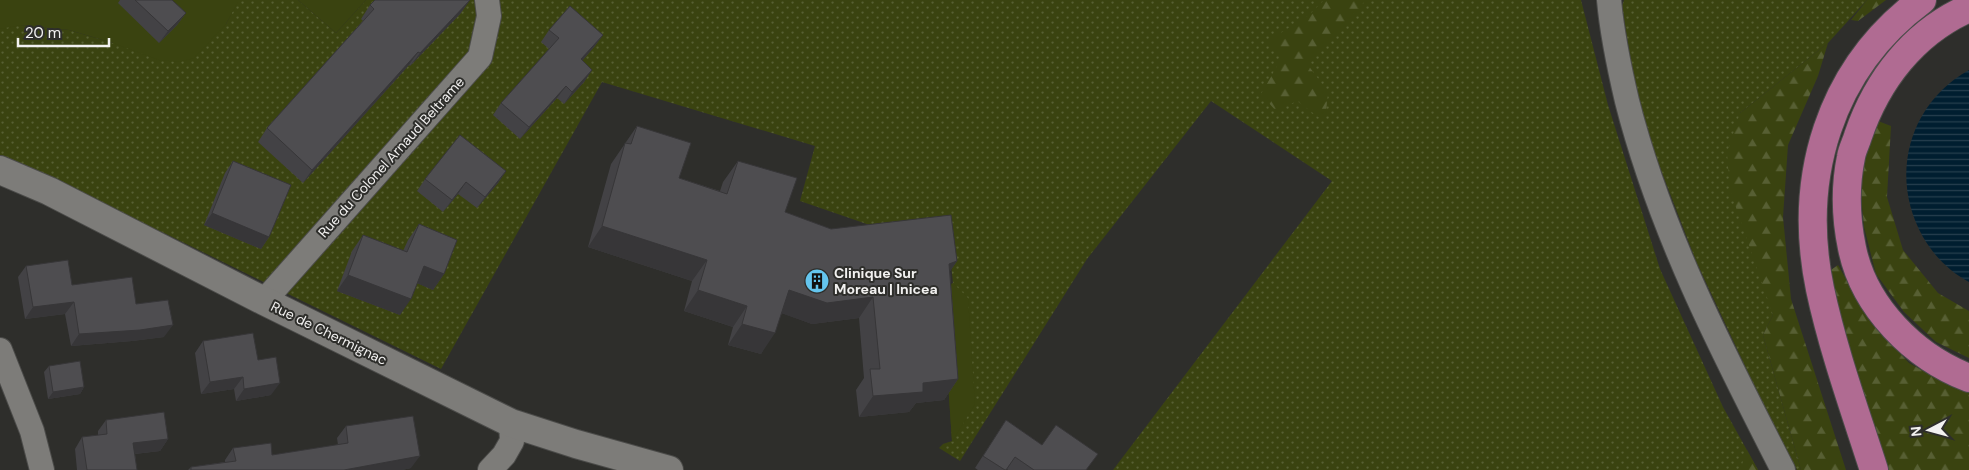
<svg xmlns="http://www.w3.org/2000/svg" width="1969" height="470" font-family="'DM Sans',sans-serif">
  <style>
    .grass { fill: url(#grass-dots) }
    .forest { fill: url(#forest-firs) }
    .green { fill: #3a4310 }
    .water { fill: url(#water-rules) }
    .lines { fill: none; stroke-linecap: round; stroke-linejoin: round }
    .minor-casing { stroke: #4b4b49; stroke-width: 26 }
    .tertiary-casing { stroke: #4b4b49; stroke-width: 30 }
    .trunk-casing { stroke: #4b4b49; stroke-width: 30 }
    .minor { stroke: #7d7c79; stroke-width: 24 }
    .tertiary { stroke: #7d7c79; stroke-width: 28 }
    .trunk { stroke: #b06b92; stroke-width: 28 }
    .wall { fill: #434245 }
    .shaded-wall { fill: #373638 }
    .building { fill: #4e4d50; stroke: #373638 }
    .labels { text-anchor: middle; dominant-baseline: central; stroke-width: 4; stroke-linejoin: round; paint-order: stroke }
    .street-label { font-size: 14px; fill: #f2f1f0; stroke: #2e2e2b }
    .poi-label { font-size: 14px; font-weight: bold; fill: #f2f1f0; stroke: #2e2e2b; text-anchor: start }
  </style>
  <defs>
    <pattern id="grass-dots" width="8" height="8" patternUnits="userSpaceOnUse" patternTransform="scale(1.25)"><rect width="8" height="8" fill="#3a4310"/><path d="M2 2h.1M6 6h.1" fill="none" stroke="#575f33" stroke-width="1.8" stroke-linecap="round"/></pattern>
    <pattern id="forest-firs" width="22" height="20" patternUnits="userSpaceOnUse" patternTransform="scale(1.25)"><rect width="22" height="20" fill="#3a4310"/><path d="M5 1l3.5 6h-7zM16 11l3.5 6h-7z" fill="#575f33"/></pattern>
    <pattern id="water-rules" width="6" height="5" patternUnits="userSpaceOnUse" patternTransform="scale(1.25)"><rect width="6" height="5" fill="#001e30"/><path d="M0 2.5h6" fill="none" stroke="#263f4e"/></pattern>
  </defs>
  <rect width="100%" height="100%" fill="#2e2e2b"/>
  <path class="grass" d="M238,0H298L336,33L366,0H1581L1608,105L1660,269L1723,407L1758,470H1113L1332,181L1211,101L1087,259L960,461L939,448L943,444L952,441L942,291L953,283L947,227L890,232L800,201L815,146L602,82L441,369L162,232L0,167V14L21,25L69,30L113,43L226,24Z
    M1624,0H1867L1828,43L1740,113L1773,315L1763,335L1801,470H1797L1766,411L1696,261L1639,113L1622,6Z"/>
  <path class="forest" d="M1324,0H1366L1308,65L1328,92L1325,122L1297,101L1276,111L1261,94L1282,57L1268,41L1309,15Z
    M1867,0H1886L1858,21L1851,20Z
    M1828,43L1818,76L1788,145L1783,217L1791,299L1846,470H1801L1763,335L1773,315L1730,190L1727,153L1740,113Z
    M1878,121L1891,126L1887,197L1903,250L1938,293L1969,311V358L1936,342L1904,312L1876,274L1864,227L1860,185L1867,142Z
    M1838,265L1871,323L1909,363L1952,387L1969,392V470H1887L1844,335L1828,272Z
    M1747,450L1758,470H1740Z"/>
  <path class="green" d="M0,0H238V2L226,24L194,58L179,62L159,60L113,43L69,30L21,25L0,29Z
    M298,0H366L336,33Z
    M953,283L968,298L975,404L952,442L942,291Z"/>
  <path class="water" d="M1969,70V282C1950,272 1934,256 1923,237C1889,177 1908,104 1969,70Z"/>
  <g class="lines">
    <defs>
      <path id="minor" d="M1609,0C1612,34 1619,67 1627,101C1660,231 1722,351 1783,470
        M264,301L480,57L489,16L487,0
        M0,350L32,431L42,470
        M490,470L504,455L512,441L511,423"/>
      <path id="tertiary" d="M0,170L49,191L264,301L511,423L576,444L669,470"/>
      <path id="trunk" d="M1969,8C1914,32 1877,80 1858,136C1856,143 1852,150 1851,157C1845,186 1846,219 1852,248C1864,307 1914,357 1969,378
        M1874,470C1855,411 1833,350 1820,289C1797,178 1829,69 1922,0"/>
    </defs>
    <use href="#minor" class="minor-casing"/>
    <use href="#tertiary" class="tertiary-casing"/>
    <use href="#trunk" class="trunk-casing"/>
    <use href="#minor" class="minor"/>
    <use href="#tertiary" class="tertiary"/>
    <use href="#trunk" class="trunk"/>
  </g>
  <path class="wall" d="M120,0H172L186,13L177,25L159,43L118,3Z
    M470,0L460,14L410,66L409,65L303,183L258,142L267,128L363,21L361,19L370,5Z
    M549,30L603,35L594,47L582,61L592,70L584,82L564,104L557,98L520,139L493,115L501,103L549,49L541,42Z
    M637,126L679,178L720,191L723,182L738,161L785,212L831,229L957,261L950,271L958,379L944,400L916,403L909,412L859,417L856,390L864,378L859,318L812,324L782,313L761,354L728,345L733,327L684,311L692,281L588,247L611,164Z
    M233,161L269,237L261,249L204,225L225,173Z
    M506,171L498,183L477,208L458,194L443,212L417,191L425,179Z
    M419,224L444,274L433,290L417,283L400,315L337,291L352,251L363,235L403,251L408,240Z
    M26,266L72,285L136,304L164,337L132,341L71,346L65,314L25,319L18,277Z
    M203,341L258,360L271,395L236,401L234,389L201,394L195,353Z
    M49,366L84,387L80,394L48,399L44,372Z
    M106,420L168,439L160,451L135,454L137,470H77L75,449L82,437L98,435V431Z
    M1006,420L1042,445L1086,470H1008L1007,469L1006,470H978L975,468Z
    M346,426L411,468L402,470H188L191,467L225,462V460L233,448L272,455L338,445L337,438Z"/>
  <path class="shaded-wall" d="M470,0L460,14L410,66L420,53Z
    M186,13L177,25L159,43L168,31Z
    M603,35L594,47L573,71L581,59Z
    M418,52L409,65L303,183L312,170Z
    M592,70L584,82L564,104L572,92Z
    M566,86L557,98L520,139L529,127Z
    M506,171L498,183L477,208L485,197Z
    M466,182L458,194L443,212L452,200Z
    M212,213L269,237L261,249L204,225Z
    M602,226L707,260L692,281L588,247Z
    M957,261L943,282L949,264Z
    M424,266L444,274L433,290L412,281Z
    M348,275L411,299L400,315L337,291Z
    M698,290L747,306L733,327L684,311Z
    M789,290L873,297L859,318L812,324L775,311Z
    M74,302L65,314L25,319L33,307Z
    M742,324L775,333L761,354L728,345Z
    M173,325L164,337L132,341L71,346L79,334Z
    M243,377L234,389L201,394L210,382Z
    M958,379L944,400L916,403L909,412L859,417L873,396L923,383Z
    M280,383L271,395L236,401L244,389Z
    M84,387L80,394L48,399L53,392Z
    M168,439L160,451L125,455L133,443Z
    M420,456L411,468L402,470H344Z"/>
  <path class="building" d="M135,0H172L186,13L168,31Z
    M375,0H470L420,53L418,52L312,170L267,128L374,9L370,5Z
    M570,6L603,35L581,59L592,70L572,92L566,86L529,127L501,103L559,38L549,30Z
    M637,126L691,143L679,178L727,194L738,161L797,178L785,212L831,229L951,215L957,261L949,264L958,379L923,383V392L873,396L870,369H880L873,297L827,303L789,290L775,333L742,324L747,306L698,290L707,260L602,226L625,143L631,144Z
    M460,135L506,171L485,197L466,182L452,200L425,179Z
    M233,161L291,185L269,237L212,213Z
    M419,224L457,240L444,274L424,266L411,299L348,275L363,235L407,252Z
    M68,260L72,285L132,277L136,304L168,300L173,325L140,330L79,334L74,302L33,307L26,266Z
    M253,333L258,360L276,357L280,383L244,389L243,377L210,382L203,341Z
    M80,361L84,387L53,392L49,366Z
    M164,412L168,439L133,443L137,470H87L82,437L107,434L106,420Z
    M413,416L420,456L344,470H191V467L236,461L233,448L271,443L272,455L348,443L346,426Z
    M1006,420L1042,445L1056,425L1098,454L1086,470H1034L1015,457L1006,470H1005L983,456Z"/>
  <defs>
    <symbol id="building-disc" viewBox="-11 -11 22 22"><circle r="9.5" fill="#64c5ee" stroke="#2e2e2b"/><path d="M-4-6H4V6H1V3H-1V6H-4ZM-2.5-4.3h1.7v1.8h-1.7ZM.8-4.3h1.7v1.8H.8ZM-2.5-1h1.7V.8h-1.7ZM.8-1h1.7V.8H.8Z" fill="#111"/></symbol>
  </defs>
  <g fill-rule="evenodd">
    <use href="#building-disc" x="803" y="267" width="28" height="28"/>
  </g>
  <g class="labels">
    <g class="street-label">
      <text transform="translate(391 157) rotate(-48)">Rue du Colonel Arnaud Beltrame</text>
      <text transform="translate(329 333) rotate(26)">Rue de Chermignac</text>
    </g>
    <g class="poi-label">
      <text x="834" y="273">Clinique Sur<tspan x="834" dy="16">Moreau | Inicea</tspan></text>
    </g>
  </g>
  <g transform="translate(1929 430) rotate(264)" stroke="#2e2e2b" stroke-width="4" paint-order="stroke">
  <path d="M0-4L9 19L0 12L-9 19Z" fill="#f2f1f0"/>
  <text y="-8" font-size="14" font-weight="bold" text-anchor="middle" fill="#f2f1f0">N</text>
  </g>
  <path d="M18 38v8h91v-8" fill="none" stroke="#f2f1f0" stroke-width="2.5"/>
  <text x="25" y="38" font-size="15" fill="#f2f1f0" stroke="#2e2e2b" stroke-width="4" paint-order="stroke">20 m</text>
</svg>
